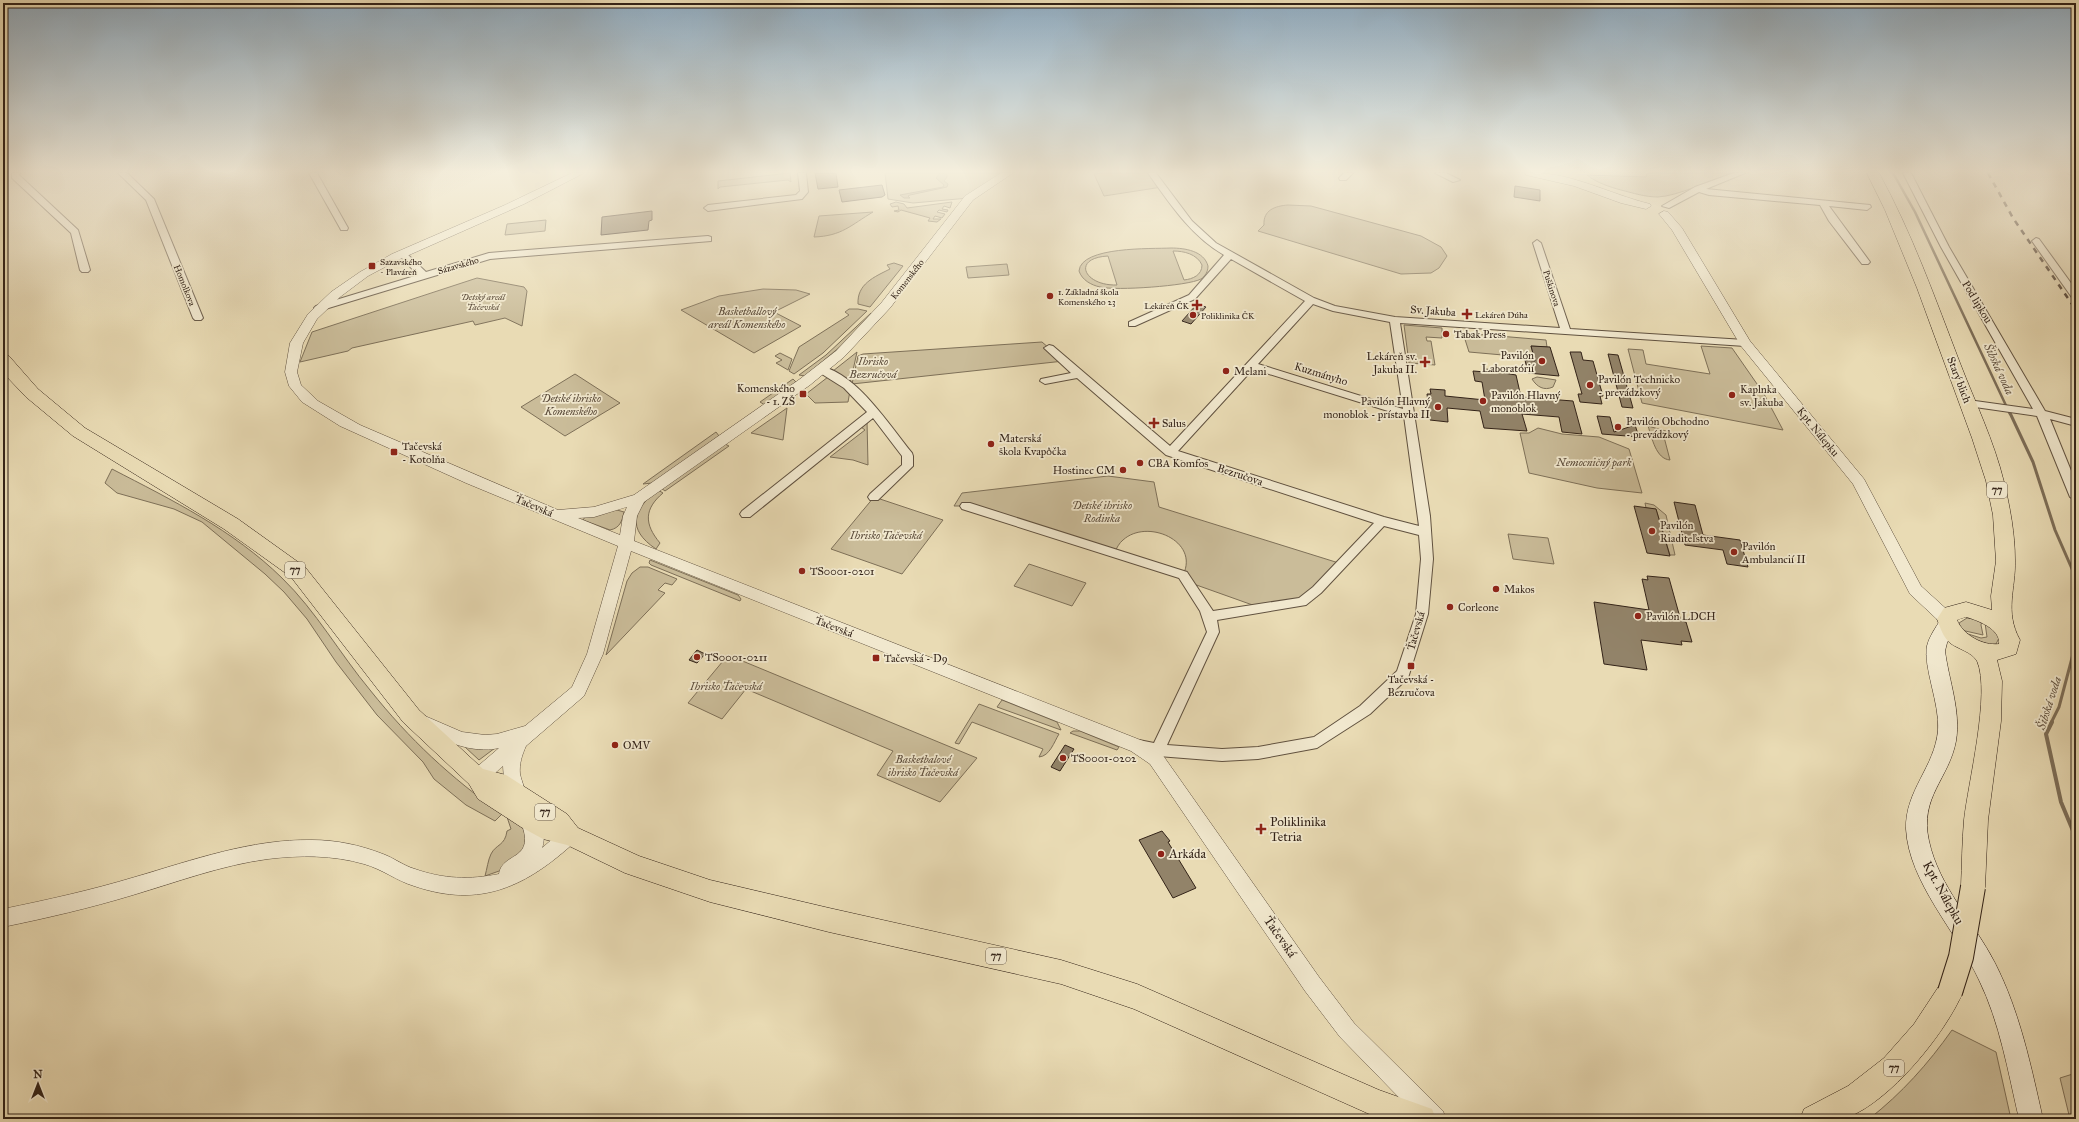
<svg xmlns="http://www.w3.org/2000/svg" width="2079" height="1122" font-family="'IM FELL Great Primer',serif">
  <style>
    .green { fill: #cabc99; stroke: #7e7058; fill-rule: evenodd }
    .water { fill: #ab9c7f; stroke: #7b6c56 }
    .lines { fill: none; stroke-linecap: round; stroke-linejoin: round }
    .stream-far2 { stroke: #7b6c56; stroke-width: 2.5 }
    .stream-far1 { stroke: #7b6c56; stroke-width: 3 }
    .stream { stroke: #7b6c56; stroke-width: 4 }
    .building { fill: #928369; stroke: #332318 }
    .minor-casing { stroke: #60513f; stroke-width: 2 }
    .tertiary-casing { stroke: #60513f; stroke-width: 1 }
    .secondary-casing { stroke: #332318; stroke-width: 1 }
    .primary-casing { stroke: #332318; stroke-width: 1 }
    .minor { fill: #f1e8ce; fill-rule: evenodd }
    .tertiary { fill: #f1e8ce; fill-rule: evenodd }
    .secondary { fill: #f1e8ce; fill-rule: evenodd }
    .primary { fill: #e9dbb4; fill-rule: evenodd }
    .rail { stroke: #332318; stroke-width: 2.5; stroke-dasharray: 5.5 5.5; stroke-linecap: butt }
    .primary-bridge-casing { stroke: #332318; stroke-width: 26; stroke-linecap: butt }
    .primary-bridge { stroke: #e9dbb4; stroke-width: 24 }
    .poi-dot { fill: #8f2418; stroke: #f1e8ce; stroke-width: 1.5 }
    .labels { text-anchor: middle; dominant-baseline: central; stroke-width: 3.5; stroke-linejoin: round; paint-order: stroke }
    .far-poi-label { font-size: 9px; fill: #332318; stroke: #f1e8ce; text-anchor: start }
    .far-street-label { font-size: 9px; fill: #332318; stroke: #f1e8ce }
    .far-park-label { font-size: 9px; font-style: italic; fill: #594938; stroke: #f1e8ce }
    .shield { fill: #f1e8ce; stroke: #6c5e4f; stroke-width: 1 }
    .shield-label { font-size: 10px; font-weight: bold; fill: #332318 }
    .street-label { font-size: 11px; fill: #332318; stroke: #f1e8ce }
    .park-label { font-size: 11px; font-style: italic; fill: #594938; stroke: #f1e8ce }
    .poi-label { font-size: 11px; fill: #332318; stroke: #f1e8ce; text-anchor: start }
    .water-label { font-size: 12px; font-style: italic; fill: #5d4d3c; stroke: #f1e8ce }
    .near-poi-label { font-size: 13px; fill: #332318; stroke: #f1e8ce; text-anchor: start }
    .near-street-label { font-size: 13px; fill: #332318; stroke: #f1e8ce }
  </style>
  <rect width="100%" height="100%" fill="#e9dbb4"/>
  <filter id="stains"><feTurbulence type="fractalNoise" baseFrequency=".005" numOctaves="4"/><feColorMatrix values="0 0 0 0 .2 0 0 0 0 .09 0 0 0 0 .02 0 0 0 .5 -.17"/></filter>
  <radialGradient id="worn" r=".72"><stop offset=".6" stop-color="#630" stop-opacity="0"/><stop offset="1" stop-color="#630" stop-opacity=".3"/></radialGradient>
  <path class="green" d="M790,173L791,182L788,180L720,187L718,189V181Z
    M885,173H1003L1006,174L969,198L913,203L888,199Z
    M1105,173H1152L1162,187L1104,196L1094,174Z
    M1647,173H1732C1711,180 1678,196 1658,197C1645,197 1633,193 1621,190C1610,187 1597,183 1587,175L1646,177Z
    M896,202L904,204L907,208L952,202L950,208L944,206L942,209L948,210L947,212L939,210L937,212L945,214L942,218L935,216L933,219H941L937,222L928,221L930,218L901,210L898,212L894,211L899,210L898,206L892,207L890,204Z
    M1288,205L1311,206L1421,236L1441,247L1447,256L1439,268L1431,273L1401,274L1258,231L1264,225C1263,210 1275,206 1288,205Z
    M873,212C851,225 842,236 814,237L819,216Z
    M546,220L545,231L505,235L507,224Z
    M1171,248C1185,248 1204,251 1208,266C1208,272 1205,276 1201,279C1188,286 1115,291 1100,287C1091,285 1082,280 1079,271C1081,246 1152,249 1171,248ZM1173,251C1184,251 1197,254 1202,265C1202,275 1193,279 1184,280ZM1108,256L1117,285C1084,286 1071,258 1108,256Z
    M894,263L903,266L870,307L858,304C857,284 874,277 890,269L887,265Z
    M1007,264L1009,275L968,278L966,267Z
    M477,278L524,287L527,291L522,326L505,318L475,325L473,321L352,348L348,351L300,362L312,332Z
    M763,289L796,290L810,294L774,312L801,326L754,353L681,310L719,296Z
    M849,309H858L867,311L823,353L794,374L789,371L799,347L849,315L845,312Z
    M871,313L872,315L841,346L805,376L799,375L826,355Z
    M1404,325L1442,328V338L1426,337L1427,341H1431L1435,365L1409,363Z
    M1463,333L1546,340L1547,347L1531,346L1535,361L1514,356L1469,352Z
    M1042,342L1064,361L852,384L858,356L863,354Z
    M1701,346L1732,348L1764,394L1783,430L1642,403L1628,349L1643,350L1646,364L1710,374Z
    M857,352L850,384L833,371Z
    M780,353L792,359L788,370L776,363L782,360L775,356Z
    M575,374L620,403L565,436L521,407Z
    M828,377L850,391L848,402L815,403L806,394Z
    M1537,377L1556,380L1553,387C1544,391 1537,387 1532,379Z
    M793,379L796,382L765,405L760,402Z
    M787,408L783,440L751,433Z
    M867,421L868,465L853,460L830,457L865,430L861,427Z
    M1648,426L1676,434L1677,438L1664,437L1670,460C1656,459 1652,438 1648,426Z
    M1538,428L1562,434L1599,437L1629,449L1642,493L1597,488L1529,473L1520,433H1529Z
    M716,432L719,436L652,483L643,484Z
    M725,444L729,446L665,491L661,488Z
    M112,469C172,500 233,530 282,578C316,611 340,654 370,690C410,740 450,777 502,814L495,821L466,805L434,779L423,762L377,715L336,662L307,619L284,592L265,574L202,522L174,509L117,493L105,483Z
    M1108,476L1154,482L1159,507L1342,564L1302,602L1261,608L1188,582L1183,575C1200,541 1147,518 1123,540C1119,543 1117,548 1114,553L966,506H954L962,493Z
    M658,490L663,493C644,509 644,524 660,543L656,549C626,529 633,509 658,490Z
    M874,497L943,520L902,574L831,549Z
    M1645,503L1654,505L1666,515L1675,555H1670L1656,509L1646,508Z
    M617,510L624,512C622,521 620,528 610,530L583,520L585,517Z
    M1508,534L1548,538L1554,564L1513,559Z
    M650,560L738,595L741,599L740,601L651,565L649,563Z
    M1029,564L1086,583L1072,606L1014,586Z
    M640,567H648L677,579L672,585L665,583L658,590L665,593L606,655L627,581L632,573Z
    M1967,618L1982,620L1981,625L1983,635L1961,630L1959,623Z
    M1985,623L1992,626L1999,638L1996,644L1985,645L1965,633L1981,638L1987,637Z
    M728,655L977,758L940,802L877,775L893,751L746,689L722,719L688,703Z
    M1002,700L1057,722L1061,730L997,707Z
    M979,704L1059,734C1054,742 1050,756 1039,757L1043,749L972,722L959,744L955,743Z
    M1073,731H1080L1119,747L1117,750L1070,733Z
    M499,745L479,760L465,747Z
    M507,817L526,830V849L502,870L485,876C487,869 488,860 491,854C496,844 505,846 507,831L511,829Z
    M1952,1030L1996,1052L2011,1119H1869C1902,1093 1928,1064 1952,1030Z
    M2076,1073V1119H2070L2060,1078Z"/>
  <path class="water" d="M940,173L947,174V177L944,181L948,184L947,187L910,195L908,196L910,198H904L900,195L943,187L944,185L936,178Z"/>
  <g class="lines">
    <path class="stream-far2" d="M1893,173L1915,212L2010,414"/>
    <path class="stream-far1" d="M2010,413L2033,462L2055,530L2076,578
      M2051,723L2059,707L2076,643"/>
    <path class="stream" d="M2052,722L2046,734L2061,802L2076,838"/>
  </g>
  <path class="building" d="M815,173H836L838,187L818,189Z
    M882,185L885,195L882,197L842,202L839,190Z
    M1515,186L1540,190V201L1514,197Z
    M652,211V220L649,221L648,230L601,235L602,217Z
    M1197,304L1206,307L1191,324L1182,321Z
    M1531,346L1550,347L1559,376L1528,373L1525,360L1535,361Z
    M1570,352H1581L1583,360L1593,361L1603,396H1600L1602,404L1580,402L1578,394H1582Z
    M1608,354L1618,355L1633,408L1622,407Z
    M1485,369L1504,371V373L1516,375L1521,397L1573,401L1582,434L1562,432L1559,417L1522,414L1527,431L1484,428L1480,411L1447,408L1448,422L1430,420L1427,394H1431L1430,389L1445,390V396L1485,400L1482,382L1475,381L1473,371L1486,372Z
    M1597,416L1610,417L1614,432L1635,425L1639,437L1602,434Z
    M1674,502L1695,505L1703,535L1740,540L1748,567L1727,564L1723,550L1685,545Z
    M1634,506L1656,509L1670,556L1647,553Z
    M1647,576L1669,578L1681,621L1686,622L1692,642L1681,641L1682,645L1641,640L1647,670L1604,664L1594,602L1649,610L1642,579L1648,580Z
    M697,650L705,654L697,663L689,660Z
    M1065,745L1074,749L1060,771L1051,767Z
    M1162,831L1170,841L1168,842L1196,888L1173,898L1139,840Z"/>
  <g class="lines">
    <defs>
      <path id="minor" d="M12,173H20L19,175L78,230L90,270L88,272H82L80,270L71,233L12,178Z
        M118,173H127L154,199L203,318L201,320H195L193,318L146,200Z
        M309,173H317L348,228L347,230H341L340,228Z
        M798,173H806L808,192L802,199L708,211L704,208L708,205L796,195L800,191Z
        M1148,173H1156L1192,221L1216,243L1314,298L1335,306L1395,317L1560,328L1533,243L1537,240L1541,243L1570,329L1745,340L1750,343L1745,346L1400,323L1430,516L1433,559L1428,614L1408,678L1370,714L1317,748L1258,759L1222,761L1158,756L1134,750L1132,746L1134,742L1139,740L1154,743L1207,632L1200,611L1179,578L962,509L960,506L962,503H970L1187,572L1213,611L1299,598L1313,587L1374,523L1166,455L1077,378L1045,384L1040,381L1041,379L1071,373L1044,348L1049,345L1053,346L1170,446L1305,301L1231,259L1195,299L1135,326H1129V322L1189,295L1224,255C1191,236 1170,204 1148,173ZM1313,304L1333,311L1390,322L1403,409L1258,364ZM1253,369L1404,416L1419,526L1384,517L1178,451ZM1384,526L1419,535L1421,559L1416,614L1397,671L1360,706L1314,737L1258,747L1222,749L1167,745L1219,632L1217,620L1306,605L1321,593Z
        M1344,173H1353L1346,180H1340L1339,178Z
        M1435,173H1446L1460,180L1453,182Z
        M1734,173H1745L1706,189L1870,205L1871,207L1867,210L1829,206L1870,262L1868,264H1862L1829,221L1820,205L1709,195L1699,192L1669,208L1662,206L1695,187Z
        M1903,173H1911L1949,247L2045,411L2076,419V426L2050,419L2076,483V501L2070,497L2037,416L1968,406L1963,403L1968,400L2033,409L1941,247Z
        M2067,173H2076V177Z
        M708,236L711,237V241L490,259L322,310L319,311L314,308L316,306L418,275L398,254L402,251L405,252L426,272L489,253Z
        M2036,238L2039,239L2076,290V300L2073,299L2032,241Z
        M821,366C858,375 889,425 912,453L913,456V466L878,500H870L868,497L870,494L902,465V456L873,418L750,517H742L740,514L742,511L867,412L844,388L817,371L816,369L817,367Z"/>
      <path id="tertiary" d="M572,173H584L524,204L400,259L368,276L340,297L317,319L303,343L297,372L301,385L318,401L360,425L558,510L594,507L634,495L800,379L836,351L882,302L965,196L1001,173H1013L973,200L890,308L844,357L810,385L644,502L637,516L634,541L1143,741L1162,754L1319,977L1354,1023L1443,1111L1446,1119H1420L1340,1037L1305,991L1150,764L1131,751L631,551L603,654L584,696L526,746C522,755 519,764 520,774C522,783 527,791 523,800L517,802L511,800L504,780L503,766C493,774 484,787 471,782L468,777L471,772L499,748C471,754 444,741 419,728L417,723L419,718L425,716L462,732L485,735L497,734L525,726L572,687L587,654L618,546L466,483L340,426L302,402L289,386L285,372L290,343L308,314L331,292L360,272L392,254L505,205ZM627,507L623,516L620,535L578,518L594,517Z
        M1525,173C1567,170 1609,194 1650,204L1651,206L1646,209L1621,203L1574,186L1526,175Z
        M1664,211L1668,212L1682,228L1750,341L1864,479L1921,586L1953,615L1955,619L1953,623L1947,625L1941,623L1910,594L1853,484L1741,346L1672,230L1659,214Z
        M529,812L535,814C540,825 547,836 542,848L564,829L570,827L576,829L579,835L576,841C527,886 481,909 414,886C397,881 382,869 364,864C333,855 300,855 268,859C222,865 177,882 133,895C90,908 47,918 3,927V909C47,900 92,890 135,877C193,860 251,839 312,840C336,840 360,845 383,854C394,858 404,866 415,869C443,879 470,880 499,874C502,851 538,862 520,820L523,814Z"/>
      <path id="secondary" d="M1947,617L1953,619L1956,624L1947,643L1945,651C1949,681 1961,711 1956,741C1949,779 1919,797 1929,841C1939,887 1974,922 1995,963C2020,1012 2031,1066 2043,1119H2019C2008,1072 2000,1023 1979,980C1957,932 1909,883 1906,829C1905,790 1935,767 1938,730C1940,704 1923,667 1927,646C1929,637 1936,627 1941,619Z"/>
      <path id="primary" d="M1867,173H1879C1912,233 1935,298 1960,363C1975,402 1994,441 2004,482C2010,507 2015,534 2015,560C2016,589 2004,611 2020,640L2016,654L1997,660L2002,681L2001,721L1988,820L1985,887L1982,895L1973,898L1964,895L1961,887C1962,865 1962,842 1964,820C1968,783 1991,693 1977,661C1972,652 1958,649 1950,643C1943,637 1940,627 1937,619L1944,608L1966,602L1992,610L1991,596L1996,561L1993,515L1986,481L1972,438L1917,288L1885,210ZM1966,617C1977,620 2001,629 1999,644C1983,646 1963,635 1957,620Z
        M3,354L9,356L38,389L85,428L238,519L305,567L419,710L483,769L506,775L567,814L578,828L639,856L710,880L829,908L1061,960L1137,984L1379,1090L1432,1109L1436,1119H1382L1376,1117L1134,1009L1061,984L829,932L710,902L625,873L567,845L543,839L521,827L478,799L469,784L403,722L291,577L224,529L73,436L26,397L8,378L3,370Z
        M1950,979L1959,983L1963,992C1945,1034 1890,1102 1846,1118C1836,1122 1812,1119 1800,1119L1804,1109L1848,1086L1884,1058L1914,1024L1941,983Z"/>
    </defs>
    <use href="#minor" class="minor-casing"/>
    <use href="#tertiary" class="tertiary-casing"/>
    <use href="#secondary" class="secondary-casing"/>
    <use href="#primary" class="primary-casing"/>
    <use href="#minor" class="minor"/>
    <use href="#tertiary" class="tertiary"/>
    <use href="#secondary" class="secondary"/>
    <use href="#primary" class="primary"/>
    <path class="rail" d="M1988,173L2013,218L2076,310"/>
    <defs>
      <path id="primary-bridge" d="M1950,992L1961,957L1973,887"/>
    </defs>
    <use href="#primary-bridge" class="primary-bridge-casing"/>
    <use href="#primary-bridge" class="primary-bridge"/>
  </g>
  <linearGradient id="sky" x2="0" y2="1"><stop stop-color="#8faabe"/><stop offset="0.52" stop-color="#f5efdd"/><stop offset="1" stop-color="#f5efdd" stop-opacity="0"/></linearGradient>
  <rect width="2079" height="330" fill="url(#sky)"/>
  <g class="poi-dot">
    <rect x="368" y="262" width="8" height="8" rx="2"/>
    <circle cx="1050" cy="296" r="4"/>
    <path d="M1195 299h4v4h4v4h-4v4h-4v-4h-4v-4h4z"/>
    <path d="M1465 308h4v4h4v4h-4v4h-4v-4h-4v-4h4z"/>
    <circle cx="1193" cy="315" r="4"/>
    <circle cx="1446" cy="334" r="4"/>
    <circle cx="1542" cy="361" r="4"/>
    <path d="M1423 356h4v4h4v4h-4v4h-4v-4h-4v-4h4z"/>
    <circle cx="1226" cy="371" r="4"/>
    <circle cx="1590" cy="385" r="4"/>
    <rect x="799" y="390" width="8" height="8" rx="2"/>
    <circle cx="1732" cy="395" r="4"/>
    <circle cx="1483" cy="401" r="4"/>
    <circle cx="1438" cy="407" r="4"/>
    <path d="M1152 417h4v4h4v4h-4v4h-4v-4h-4v-4h4z"/>
    <circle cx="1618" cy="427" r="4"/>
    <circle cx="991" cy="444" r="4"/>
    <rect x="390" y="448" width="8" height="8" rx="2"/>
    <circle cx="1140" cy="463" r="4"/>
    <circle cx="1123" cy="470" r="4"/>
    <circle cx="1652" cy="531" r="4"/>
    <circle cx="1734" cy="552" r="4"/>
    <circle cx="802" cy="571" r="4"/>
    <circle cx="1496" cy="589" r="4"/>
    <circle cx="1450" cy="607" r="4"/>
    <circle cx="1638" cy="616" r="4"/>
    <circle cx="697" cy="657" r="4"/>
    <rect x="872" y="654" width="8" height="8" rx="2"/>
    <rect x="1407" y="662" width="8" height="8" rx="2"/>
    <circle cx="615" cy="745" r="4"/>
    <circle cx="1063" cy="758" r="4"/>
    <path d="M1259 823h4v4h4v4h-4v4h-4v-4h-4v-4h4z"/>
    <circle cx="1161" cy="854" r="4"/>
  </g>
  <g class="labels">
    <g class="far-poi-label">
      <text x="380" y="261">Sazavského<tspan x="380" dy="10">- Plaváreň</tspan></text>
      <text x="1058" y="291">1. Základná škola<tspan x="1058" dy="10">Komenského 23</tspan></text>
      <text x="1189" y="305" text-anchor="end">Lekáreň ČK</text>
      <text x="1475" y="314">Lekáreň Dúha</text>
      <text x="1201" y="315">Poliklinika ČK</text>
    </g>
    <g class="far-street-label">
      <text transform="translate(458 265) rotate(-16)">Sázavského</text>
      <text transform="translate(907 279) rotate(-52)">Komenského</text>
      <text transform="translate(185 285) rotate(68)">Homolkova</text>
      <text transform="translate(1552 288) rotate(72)">Puškinova</text>
    </g>
    <g class="far-park-label">
      <text x="483" y="296">Detský areál<tspan x="483" dy="10">Ťačevská</tspan></text>
    </g>
    <g class="shield">
      <rect x="1987" y="482" width="20" height="16" rx="3"/>
      <rect x="285" y="562" width="20" height="16" rx="3"/>
      <rect x="535" y="804" width="20" height="16" rx="3"/>
      <rect x="986" y="948" width="20" height="16" rx="3"/>
      <rect x="1884" y="1060" width="20" height="16" rx="3"/>
    </g>
    <g class="shield-label">
      <text x="1997" y="490">77</text>
      <text x="295" y="570">77</text>
      <text x="545" y="812">77</text>
      <text x="996" y="956">77</text>
      <text x="1894" y="1068">77</text>
    </g>
    <g class="street-label">
      <text transform="translate(1977 302) rotate(59)">Pod lipkou</text>
      <text transform="translate(1433 311) rotate(4)">Sv. Jakuba</text>
      <text transform="translate(1321 374) rotate(17)">Kuzmányho</text>
      <text transform="translate(1959 380) rotate(69)">Starý blich</text>
      <text transform="translate(1818 432) rotate(51)">Kpt. Nálepku</text>
      <text transform="translate(1240 475) rotate(18)">Bezručova</text>
      <text transform="translate(534 506) rotate(23)">Ťačevská</text>
      <text transform="translate(834 627) rotate(21)">Ťačevská</text>
      <text transform="translate(1416 631) rotate(-74)">Ťačevská</text>
    </g>
    <g class="park-label">
      <text x="747" y="311">Basketballový<tspan x="747" dy="13">areál Komenského</tspan></text>
      <text x="873" y="361">Ihrisko<tspan x="873" dy="13">Bezručová</tspan></text>
      <text x="571" y="398">Detské ihrisko<tspan x="571" dy="13">Komenského</tspan></text>
      <text x="1594" y="462">Nemocničný park</text>
      <text x="1102" y="505">Detské ihrisko<tspan x="1102" dy="13">Rodinka</tspan></text>
      <text x="886" y="535">Ihrisko Tačevská</text>
      <text x="726" y="686">Ihrisko Ťačevská</text>
      <text x="923" y="759">Basketbalové<tspan x="923" dy="13">ihrisko Ťačevská</tspan></text>
    </g>
    <g class="poi-label">
      <text x="1454" y="334">Tabak Press</text>
      <text x="1534" y="355" text-anchor="end">Pavilón<tspan x="1534" dy="13">Laboratórií</tspan></text>
      <text x="1417" y="356" text-anchor="end">Lekáreň sv.<tspan x="1417" dy="13">Jakuba II.</tspan></text>
      <text x="1234" y="371">Melani</text>
      <text x="1598" y="379">Pavilón Technicko<tspan x="1598" dy="13">- prevádzkový</tspan></text>
      <text x="795" y="388" text-anchor="end">Komenského<tspan x="795" dy="13">- 1. ZŠ</tspan></text>
      <text x="1740" y="389">Kaplnka<tspan x="1740" dy="13">sv. Jakuba</tspan></text>
      <text x="1491" y="395">Pavilón Hlavný<tspan x="1491" dy="13">monoblok</tspan></text>
      <text x="1430" y="401" text-anchor="end">Pavilón Hlavný<tspan x="1430" dy="13">monoblok - prístavba II</tspan></text>
      <text x="1626" y="421">Pavilón Obchodno<tspan x="1626" dy="13">- prevádzkový</tspan></text>
      <text x="1162" y="423">Salus</text>
      <text x="999" y="438">Materská<tspan x="999" dy="13">škola Kvapôčka</tspan></text>
      <text x="402" y="446">Tačevská<tspan x="402" dy="13">- Kotolňa</tspan></text>
      <text x="1148" y="463">CBA Komfos</text>
      <text x="1115" y="470" text-anchor="end">Hostinec CM</text>
      <text x="1660" y="525">Pavilón<tspan x="1660" dy="13">Riaditeľstva</tspan></text>
      <text x="1742" y="546">Pavilón<tspan x="1742" dy="13">Ambulancií II</tspan></text>
      <text x="810" y="571">TS0001-0201</text>
      <text x="1504" y="589">Makos</text>
      <text x="1458" y="607">Corleone</text>
      <text x="1646" y="616">Pavilón LDCH</text>
      <text x="705" y="657">TS0001-0211</text>
      <text x="884" y="658">Tačevská - D9</text>
      <text x="1411" y="679" text-anchor="middle">Tačevská -<tspan x="1411" dy="13">Bezručova</tspan></text>
      <text x="623" y="745">OMV</text>
      <text x="1071" y="758">TS0001-0202</text>
    </g>
    <g class="water-label">
      <text transform="translate(1999 369) rotate(65)">Šibská voda</text>
      <text transform="translate(2049 703) rotate(-72)">Šibská voda</text>
    </g>
    <g class="near-poi-label">
      <text x="1270" y="822">Poliklinika<tspan x="1270" dy="15">Tetria</tspan></text>
      <text x="1169" y="854">Arkáda</text>
    </g>
    <g class="near-street-label">
      <text transform="translate(1943 893) rotate(61)">Kpt. Nálepku</text>
      <text transform="translate(1280 937) rotate(55)">Ťačevská</text>
    </g>
  </g>
  <rect width="2079" height="1122" fill="none" stroke="#e9dbb4" stroke-width="16"/>
  <rect x="4" y="4" width="2071" height="1114" fill="none" stroke="#332318" stroke-width="2"/>
  <rect x="8" y="8" width="2063" height="1106" fill="none" stroke="#332318"/>
  <g transform="translate(38 1084)" stroke="#f1e8ce" stroke-width="3" paint-order="stroke">
  <path d="M0-3L7 15L0 10L-7 15Z" fill="#332318"/>
  <text y="-6" font-size="11" font-weight="bold" text-anchor="middle" fill="#332318">N</text>
  </g>
  <rect width="100%" height="100%" filter="url(#stains)"/>
  <rect width="100%" height="100%" fill="url(#worn)"/>
</svg>
